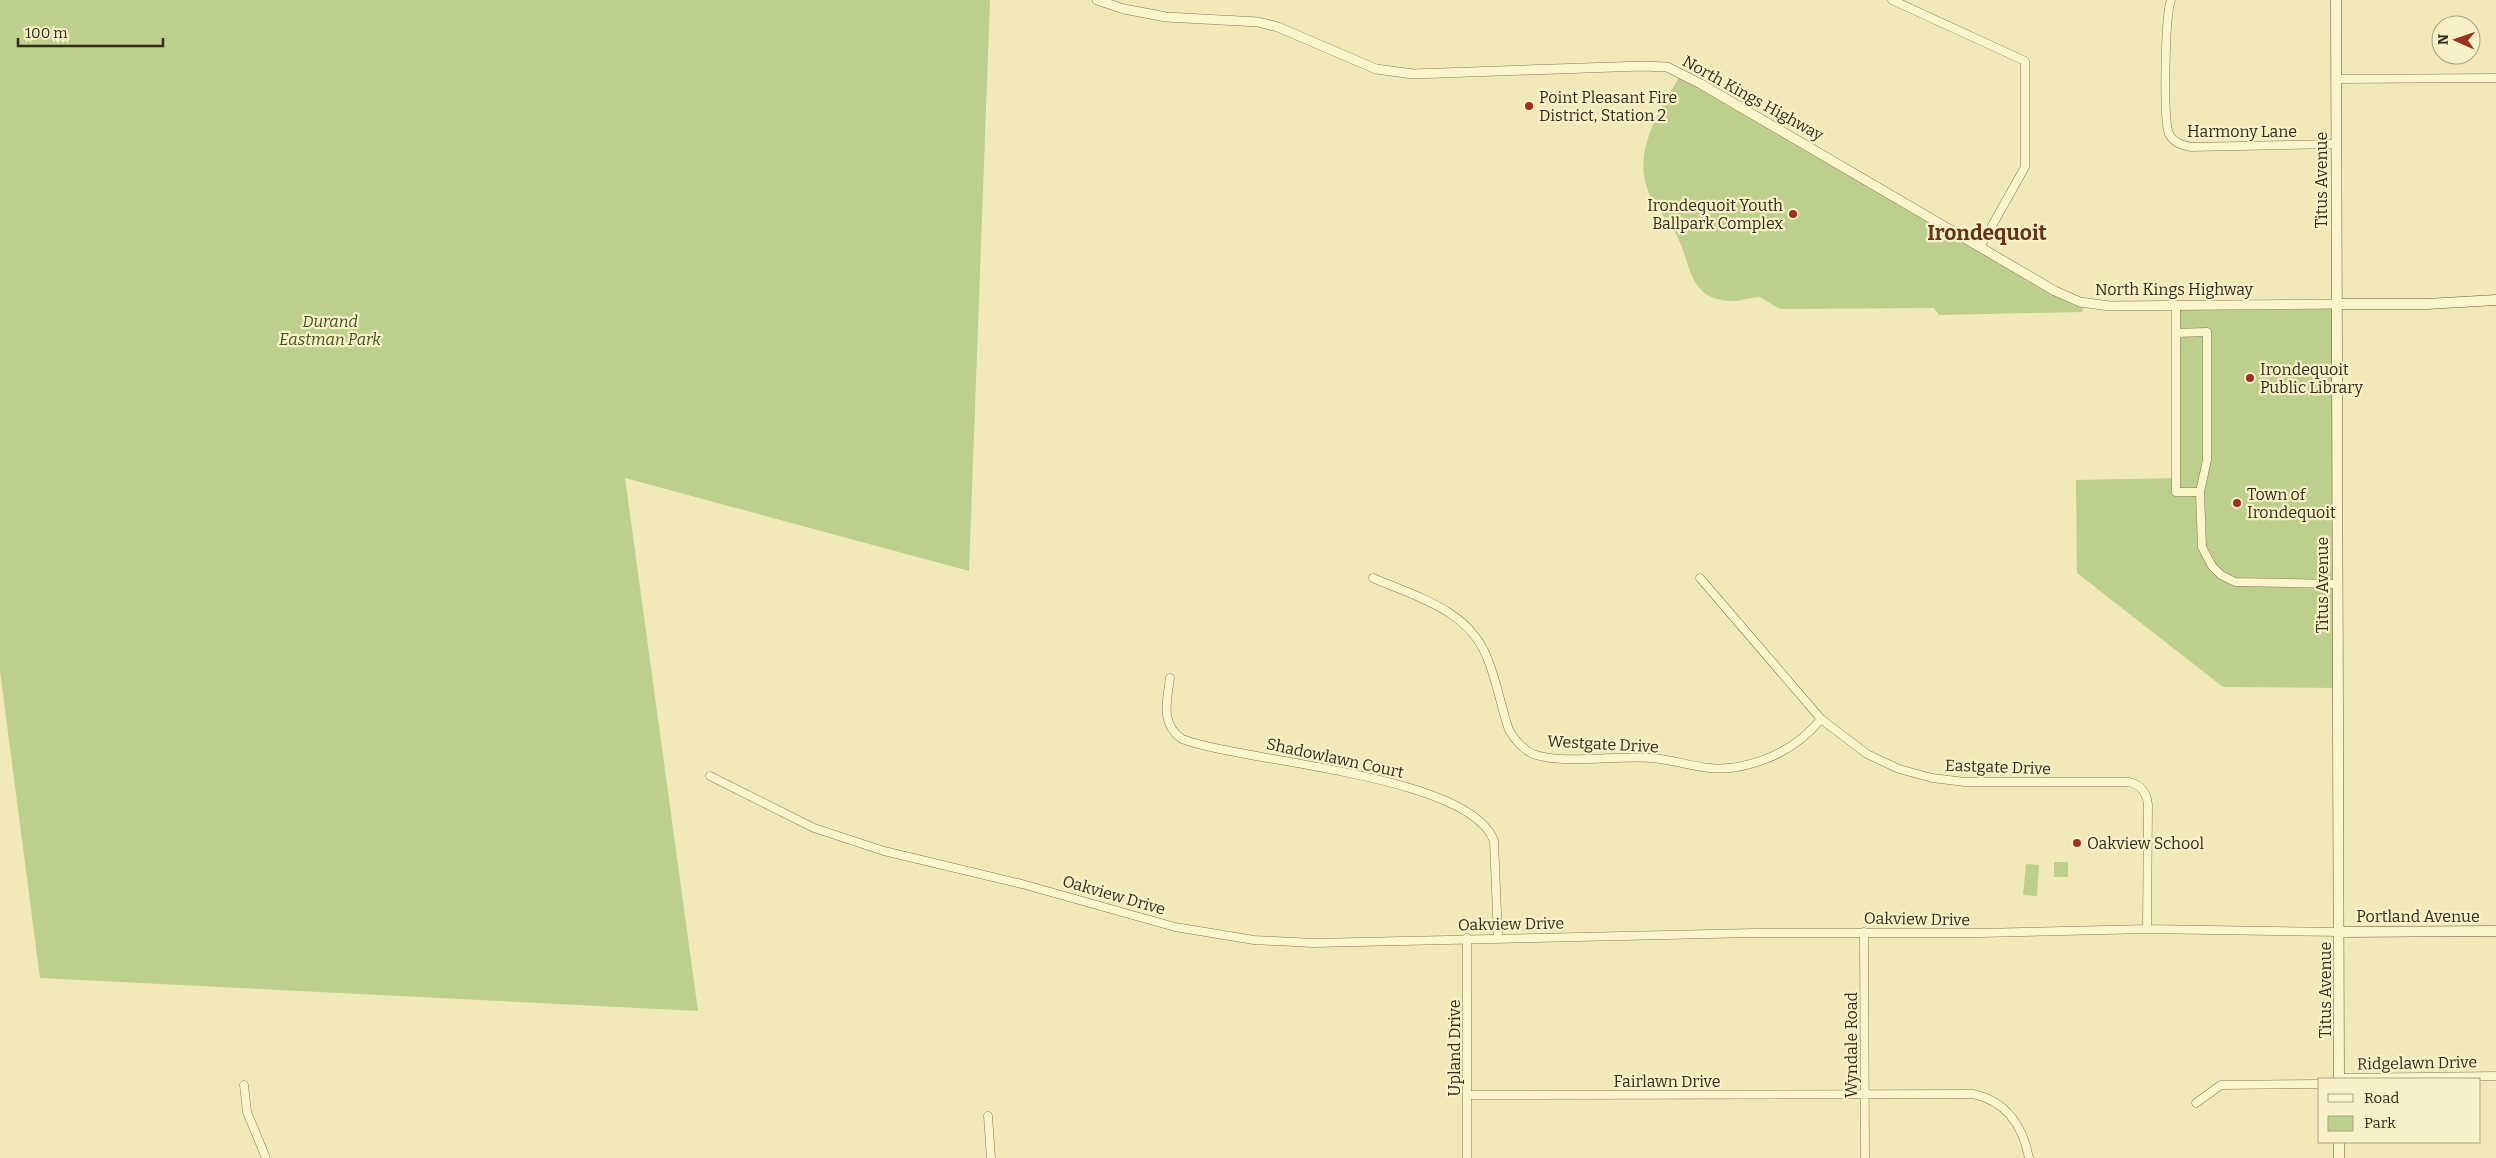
<svg xmlns="http://www.w3.org/2000/svg" width="2496" height="1158" font-family="Bitter,serif">
  <style>
    .park { fill: #bdcf8c }
    .lines { fill: none; stroke-linecap: round; stroke-linejoin: round }
    .minor-casing { stroke: #887752; stroke-width: 9 }
    .tertiary-casing { stroke: #887752; stroke-width: 10 }
    .secondary-casing { stroke: #695736; stroke-width: 11 }
    .minor { stroke: #fbf5cc; stroke-width: 8 }
    .tertiary { stroke: #fbf5cc; stroke-width: 9 }
    .secondary { stroke: #fbf5cc; stroke-width: 10 }
    .poi-dot { fill: #9b311e; stroke: #f8f1c8; stroke-width: 2 }
    .labels { text-anchor: middle; dominant-baseline: central; stroke-width: 4.5; stroke-linejoin: round; paint-order: stroke }
    .poi-label { font-size: 16px; fill: #352b19; stroke: #f8f1c8; text-anchor: start }
    .street-label { font-size: 16px; fill: #352b19; stroke: #f8f1c8 }
    .park-label { font-size: 16px; font-style: italic; fill: #3e531e; stroke: #f8f1c8 }
    .district-label { font-size: 21px; font-weight: bold; fill: #653215; stroke: #f8f1c8 }
  </style>
  <rect width="100%" height="100%" fill="#f1e9b8"/>
  <path class="park" d="M0,0H990L969,571L625,478L698,1011L40,978L0,671Z
    M1681,74L2084,303L2082,312L1939,315L1934,308L1783,309L1778,308L1760,297C1750,297 1740,302 1730,301C1688,299 1692,265 1677,236C1669,221 1654,207 1648,191C1632,150 1661,108 1681,74Z
    M2336,304L2338,688L2223,687L2077,573L2076,480L2176,478L2175,305Z
    M2054,862H2068V877H2054Z
    M2026,864L2039,865L2037,896L2023,895Z"/>
  <g class="lines">
    <defs>
      <path id="minor" d="M1892,0L2025,61V167L1980,247
        M2171,0C2165,16 2163,120 2169,134C2174,143 2182,145 2191,147L2335,144
        M2336,79L2496,78
        M2176,305V492H2200
        M2176,333L2207,332V460L2200,492L2202,547L2212,566L2221,575L2235,582L2337,584
        M1373,578C1417,597 1470,610 1488,660C1497,682 1501,707 1509,730C1515,740 1522,749 1533,754C1563,765 1617,755 1651,758C1681,760 1706,773 1737,767C1770,761 1799,746 1821,719
        M1700,578L1821,719L1867,754L1899,769L1932,778L1965,782H2129C2141,785 2147,793 2148,805L2147,929
        M1170,678C1167,701 1160,724 1182,739C1246,763 1470,774 1494,841L1498,937
        M710,776L814,828L884,851L1022,884L1175,927L1254,940L1313,943L1753,933H1980L2147,929L2340,932
        M1864,932L1865,1158
        M1467,938V1158
        M2339,1078L2496,1076
        M244,1085L247,1112L266,1158
        M1468,1095L1973,1094C2006,1101 2023,1126 2029,1158
        M2196,1103L2221,1085L2320,1084
        M988,1116L991,1158"/>
      <path id="tertiary" d="M1097,0L1124,9L1166,17L1258,22L1278,27L1376,69L1413,74L1642,66L1667,67L1701,84L2055,291L2080,302L2110,306L2336,304"/>
      <path id="secondary" d="M2336,0L2339,1079
        M2336,304H2427L2496,300
        M2340,932L2496,931
        M2339,1142V1158"/>
    </defs>
    <use href="#minor" class="minor-casing"/>
    <use href="#tertiary" class="tertiary-casing"/>
    <use href="#secondary" class="secondary-casing"/>
    <use href="#minor" class="minor"/>
    <use href="#tertiary" class="tertiary"/>
    <use href="#secondary" class="secondary"/>
  </g>
  <g class="poi-dot">
    <circle cx="1529" cy="106" r="5"/>
    <circle cx="1793" cy="214" r="5"/>
    <circle cx="2250" cy="378" r="5"/>
    <circle cx="2237" cy="503" r="5"/>
    <circle cx="2077" cy="843" r="5"/>
  </g>
  <g class="labels">
    <g class="poi-label">
      <text x="1539" y="97">Point Pleasant Fire<tspan x="1539" dy="18">District, Station 2</tspan></text>
      <text x="1783" y="205" text-anchor="end">Irondequoit Youth<tspan x="1783" dy="18">Ballpark Complex</tspan></text>
      <text x="2260" y="369">Irondequoit<tspan x="2260" dy="18">Public Library</tspan></text>
      <text x="2247" y="494">Town of<tspan x="2247" dy="18">Irondequoit</tspan></text>
      <text x="2087" y="843">Oakview School</text>
    </g>
    <g class="street-label">
      <text transform="translate(1753 98) rotate(29)">North Kings Highway</text>
      <text x="2242" y="131">Harmony Lane</text>
      <text transform="translate(2321 180) rotate(-90)">Titus Avenue</text>
      <text x="2174" y="289">North Kings Highway</text>
      <text transform="translate(2322 585) rotate(-90)">Titus Avenue</text>
      <text transform="translate(1603 744) rotate(3)">Westgate Drive</text>
      <text transform="translate(1335 758) rotate(12)">Shadowlawn Court</text>
      <text transform="translate(1998 767) rotate(2)">Eastgate Drive</text>
      <text transform="translate(1114 895) rotate(16)">Oakview Drive</text>
      <text x="2418" y="916">Portland Avenue</text>
      <text transform="translate(1917 919) rotate(1)">Oakview Drive</text>
      <text transform="translate(1511 924) rotate(-1)">Oakview Drive</text>
      <text transform="translate(2325 990) rotate(-90)">Titus Avenue</text>
      <text transform="translate(1851 1045) rotate(-90)">Wyndale Road</text>
      <text transform="translate(1454 1048) rotate(-90)">Upland Drive</text>
      <text transform="translate(2417 1063) rotate(-1)">Ridgelawn Drive</text>
      <text x="1667" y="1081">Fairlawn Drive</text>
    </g>
    <g class="park-label">
      <text x="330" y="321">Durand<tspan x="330" dy="18">Eastman Park</tspan></text>
    </g>
    <g class="district-label">
      <text x="1987" y="233">Irondequoit</text>
    </g>
  </g>
  <rect x="2318" y="1078" width="162" height="65" fill="#f8f1c8" stroke="#aaa282"/>
  <rect x="2328" y="1094" width="25" height="8" fill="#fbf5cc" stroke="#aaa282"/>
  <text x="2364" y="1103" font-size="15" fill="#352b19">Road</text>
  <rect x="2328" y="1116" width="25" height="15" fill="#bdcf8c" stroke="#aaa282"/>
  <text x="2364" y="1128" font-size="15" fill="#352b19">Park</text>
  <g transform="translate(2456 40) rotate(272)"><circle r="24" fill="#f8f1c8" stroke="#aaa282"/>
  <path d="M0-4L9 19L0 12L-9 19Z" fill="#9b311e"/>
  <text y="-8" font-size="14" font-weight="bold" text-anchor="middle" fill="#352b19">N</text>
  </g>
  <path d="M18 38v8h145v-8" fill="none" stroke="#352b19" stroke-width="2.5"/>
  <text x="25" y="38" font-size="15" fill="#352b19" stroke="#f8f1c8" stroke-width="4" paint-order="stroke">100 m</text>
</svg>
